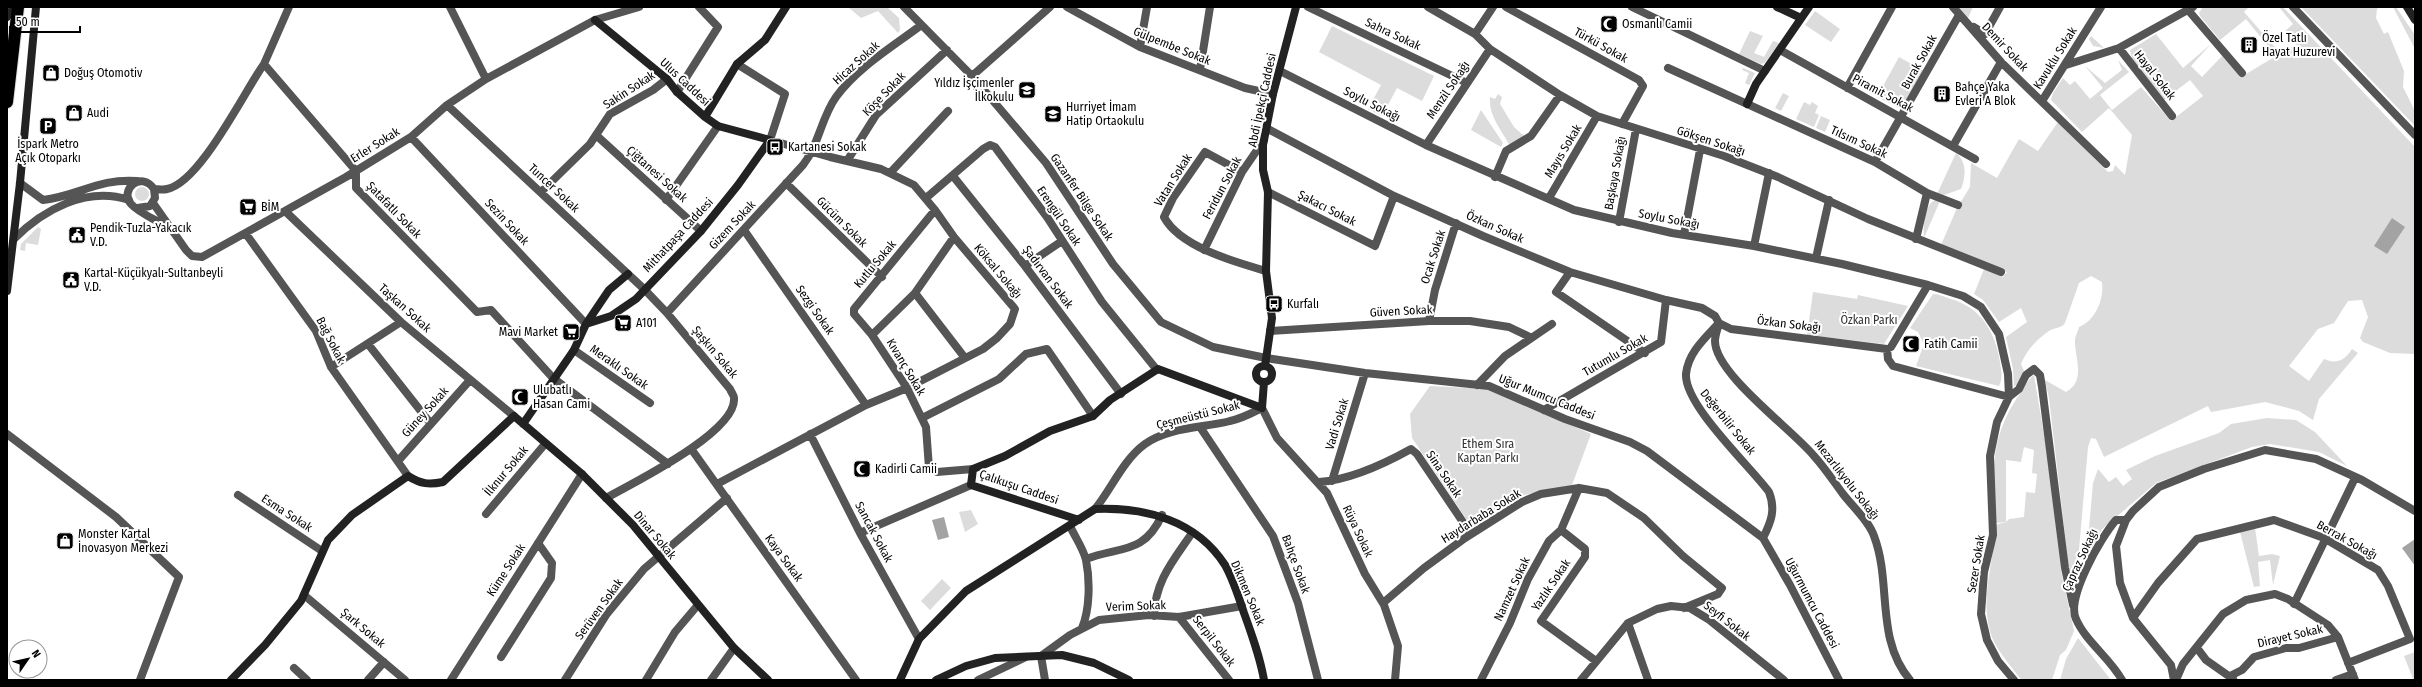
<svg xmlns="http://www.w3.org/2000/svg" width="2422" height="687" font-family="'Fira Sans Condensed',sans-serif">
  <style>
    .green { fill: #dcdcdc; fill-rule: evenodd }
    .water { fill: #a3a3a3 }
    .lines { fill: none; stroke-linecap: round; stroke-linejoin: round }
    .highway-casing { stroke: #dbdbdb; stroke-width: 14 }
    .street { stroke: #555; stroke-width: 8 }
    .secondary { stroke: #222; stroke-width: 8 }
    .highway { stroke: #000; stroke-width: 12 }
    .labels { text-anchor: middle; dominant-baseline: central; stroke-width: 4; stroke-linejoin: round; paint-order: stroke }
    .poi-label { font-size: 12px; fill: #000; stroke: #fff; text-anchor: start }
    .street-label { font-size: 12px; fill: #000; stroke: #fff }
    .park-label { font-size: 12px; fill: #333; stroke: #fff }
  </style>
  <rect width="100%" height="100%" fill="#fff"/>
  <path class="green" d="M848,7H887L899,18L900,30L898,33L878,11L861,18Z
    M1958,7H1973L1968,18Z
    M2203,7H2249L2244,12L2280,53L2297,44L2285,31L2293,24L2279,7H2283L2415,147V354L2390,353L2363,342L2360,338L2368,317L2362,300L2348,301L2334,323L2318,329L2289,366L2309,381L2324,359C2337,365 2346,359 2352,349L2358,353L2319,399L2313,420L2299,411L2265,402L2211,412L2208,406L2104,457L2096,439L2091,438L2088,447L2076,584L2073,588L2069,569L2049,398L2045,380L2066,392C2087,381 2074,356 2075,339C2076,335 2078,331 2079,327C2096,320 2104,299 2102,282L2091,276L2079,283L2065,323C2061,329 2055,327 2049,331C2036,340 2027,350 2021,364L2024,371L2017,385L2014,386L2013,369L2006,337L2027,322L2021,308L1999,322L1983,300L1974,294L1984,269L2003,277L2007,272L1941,245L1957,208L1970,187L1971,163L1997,178L2019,139L2038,151L2058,122L2108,172L2113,171L2115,165L2125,175L2132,135L2109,108L2082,132L2051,100L2053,93L2063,78L2070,85L2075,81L2090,99L2103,88L2085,66L2105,83L2122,70L2118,60L2129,72L2100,95L2112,110L2141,87L2171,121L2203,96L2190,80L2164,100L2132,58L2130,50L2156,34L2183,68L2211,44L2191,66L2202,77L2222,56L2241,77L2276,56L2246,19L2220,40L2200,16L2199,13Z
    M2301,7H2380L2377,9L2376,18L2384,34L2388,32L2404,71L2403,87L2415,111V126Z
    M2393,7H2396L2415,35V49Z
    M1815,11L1840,29L1831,42L1805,25Z
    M1332,26L1434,76L1422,101L1397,88L1382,116L1368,109L1381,85L1319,52Z
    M1750,31L1763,36L1754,53L1764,57L1773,41L1779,43L1765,63L1761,64L1739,54Z
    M2091,36L2104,48L2093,46L2089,39Z
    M1899,57L1924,71L1901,109L1877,97Z
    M1743,68L1755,73L1749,85L1745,83L1749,73L1742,70Z
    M1783,93L1789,96L1781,111L1775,108Z
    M1498,94L1502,97L1500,104L1514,127L1524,136L1510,146C1502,131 1488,115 1490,97L1495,99Z
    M1804,102L1810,105L1812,102L1818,106L1815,113L1819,115L1814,127L1796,119Z
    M1481,110L1503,143L1501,147L1471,130Z
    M1821,116L1830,120L1825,132L1816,128Z
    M1956,153C1967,161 1966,177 1961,189L1944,195L1937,194Z
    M135 194a7 7 0 1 1 14 0a7 7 0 1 1-14 0Z
    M1935,200L1940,201L1924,238C1923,227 1924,205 1935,200Z
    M38,227L41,229L38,245L26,243L25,251L20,250L21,244Z
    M1813,292L1857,299L1858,295L1908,306L1884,344L1807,335Z
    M1933,294C1939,294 1945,297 1951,299C1981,308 1995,331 2000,362C2001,370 2003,379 1999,386L1916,366L1924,344L1918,332L1910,328Z
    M2034,375L2048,459L2061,571L2074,631L2066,650L2060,655L2052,680H2022L2019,677C2008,662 1992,645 1989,627C1981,593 1995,559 1995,525L2006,522L1995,523C1993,472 1989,439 2019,395C2024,389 2028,379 2034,375ZM2024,447L2034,450L2032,473L2037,474L2035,493L2026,492L2024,517L2009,519L2006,522V460L2021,462Z
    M1430,386L1489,389L1591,434L1572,485L1524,495L1479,521L1467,520L1412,438L1410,414Z
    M2267,418L2296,420L2315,432L2347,466L2319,452L2270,444L2252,447L2156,483L2102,529L2086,563L2093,483L2098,469L2109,482L2116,477L2123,486L2132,479L2126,470L2155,456L2219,433L2231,424Z
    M971,510L978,524L965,532L959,512Z
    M2255,528L2259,556L2272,554L2280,556L2273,585L2270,560L2258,562L2260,586L2254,587L2240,532Z
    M942,579L951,588L930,610L921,601Z
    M2078,638L2111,680H2060L2066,659Z
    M2415,652V678L2413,679L2404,656Z"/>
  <path class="water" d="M2392,218L2405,227L2387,254L2374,246Z
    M944,517L949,537L938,540L932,520Z
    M2415,539V566L2402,548Z"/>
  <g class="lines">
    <defs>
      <path id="highway" d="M7,102L18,7"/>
    </defs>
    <use href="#highway" class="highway-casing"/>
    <path class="street" d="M289,7L264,64L356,171V188L477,312L491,310L553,378L668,464
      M450,7L486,79
      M904,7L972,76L1046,163L1113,264L1161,322L1213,347L1266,358L1365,373L1489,386L1565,419L1630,442L1647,451L1763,538L1790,585L1839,680
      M1067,7L1140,47L1245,88L1273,94
      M1308,7L1467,83
      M1428,7L1475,34L1490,49L1560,95L1597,116L1724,156L1778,177L1868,219L2001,272
      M1506,7L1639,80L1643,86L1622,124
      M1632,7L1765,71
      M1953,7L2001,62L2106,164
      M2293,7L2415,135
      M2188,10L2242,73
      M1974,27L1985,34L2000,7
      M1475,34L1493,7
      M1140,47L1147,7
      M2119,48L2172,116
      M1780,50L1975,159
      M2066,65L2119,48L2193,7
      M1668,68L1875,162L1927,193L1958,205
      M1200,70L1210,7
      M1280,71L1426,145L1574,210L1672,233L1754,246L1842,264L1928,285L1963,296L1981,307L1999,334L2008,374L2009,397
      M972,76L1050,7
      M1847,88L1892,7
      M677,92L718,27L699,7
      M2042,101L2101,7
      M447,105L644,289L667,313L730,389C731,392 734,395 734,398C737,432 633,483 606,498
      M1268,129L1394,196L1483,236L1570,272L1666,300L1702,308L1715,316L1719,323
      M596,135L701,231
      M411,137L586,324
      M1426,145L1490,49
      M1953,146L2001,62
      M847,161L876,115L947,50
      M1875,162L1959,15
      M1242,172L1205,152L1173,198L1164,217C1180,247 1235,262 1266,271
      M890,173L948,111
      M953,176L1025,266L1121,394
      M1495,177L1506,151L1531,136L1560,95
      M20,183L43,200C78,196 99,178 137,181
      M786,183L882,277
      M154,189C158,189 163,190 167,189C200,183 244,92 264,64
      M541,192L590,144L610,114L653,90L667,79
      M1268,192L1375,246L1394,196
      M926,198L983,149L990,145L995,147L1047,217L1102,302L1157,370
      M1549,198L1597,116
      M666,200L718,126
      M153,203L186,250L192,256L202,257L346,177L411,137L447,105L486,79L595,20L639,7
      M138,208L150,206L155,198L154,189C141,170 119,190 131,204C139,213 156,220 166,226
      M935,210L854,309V314L872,335L907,388L926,427L929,468L937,472L973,469
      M285,211L401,322L514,416
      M1619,222L1636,129
      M744,230L866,405
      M246,234L316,331L331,367L408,476
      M1684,235L1700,150
      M14,239C43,210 86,186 129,200
      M1916,239L1927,193
      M1754,246L1769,173
      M1204,250L1242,172L1264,140
      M1816,258L1829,200
      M1025,266L1062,241
      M1570,272L1556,292L1645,353
      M915,293L965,358
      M667,313L803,165C819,145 821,118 836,97C857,68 892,47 920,26
      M1429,321L1435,290L1456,223
      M1719,323C1718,328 1715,335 1715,341C1715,374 1793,430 1814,456C1825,468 1834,482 1843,494C1853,507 1869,521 1874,536C1892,583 1875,639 1910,680
      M1719,323L1731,329L1887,349L1888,359L1893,366L2009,397
      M1718,324C1705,338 1688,353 1686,374C1684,405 1750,466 1769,492C1776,510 1771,522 1763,538
      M1270,331L1429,321H1470L1509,327L1530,337
      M872,335L915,293L954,237
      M368,344L431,424
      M1887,349L1891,347L1928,285
      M574,350L650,403
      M331,367L401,322
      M1477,385L1505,356L1552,324
      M1544,410L1661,342L1666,300
      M922,418L999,379L1026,354L1047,349L1093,416
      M1200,427L1273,536L1298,603L1318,680
      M7,434L116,517L179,577L140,680
      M810,434L860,533L919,639
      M692,450L856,680
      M398,461L470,380
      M1332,481L1365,373
      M1319,482C1350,480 1384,464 1411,449L1417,454L1471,534
      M717,484L866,405L907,388L983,349L997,338L1010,324L1015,309L954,237L935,210L914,185L881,169L830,157L770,140L785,94L737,64
      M238,495L322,551
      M1095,509C1112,488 1123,460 1145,444C1169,427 1203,428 1230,421C1241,419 1252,413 1262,408L1277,438L1327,493L1365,574L1384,605L1398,646L1395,680
      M486,514L545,444
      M1070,526C1075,537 1083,548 1086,560C1090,580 1090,609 1082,628
      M1561,530L1585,549V557L1541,621L1596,661
      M860,533L971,485
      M1086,559C1120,546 1144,555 1162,515
      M304,595L405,680
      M1383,603L1424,568L1465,538L1522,502L1541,494L1579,488L1607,493L1644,518L1683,556L1722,588L1718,594L1684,608
      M2294,604L2355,478
      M1154,616C1155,581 1173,561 1192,533
      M1179,617L1229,680
      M2133,618L2171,665L2174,680
      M1628,623L1648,680
      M2197,648L2206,660L2233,679
      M501,657L551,578L552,563L538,543
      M2348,663L2410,639L2388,586L2378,570L2324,538L2274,520L2197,539L2158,583L2133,618L2120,583L2116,546L2126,520L2133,511L2159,487L2204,469L2265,450L2316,459L2362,480L2415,511
      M294,668L307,680
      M2230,676L2242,670L2254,657L2286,648H2299L2338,637
      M368,680L384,662
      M451,680L582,474
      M565,680L606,615L644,569L727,498
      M646,680L675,632L697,606
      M711,680L734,648
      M978,680L1026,657
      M1045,680L1041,656L1070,635L1099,620L1149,615L1179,617L1242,606
      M1481,680L1510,623L1528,579L1549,541L1561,530L1579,488
      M1581,680L1628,623L1657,609L1671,606L1690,608L1708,619L1784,680
      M2014,680L1998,661L1987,640L1981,614L1984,572L1993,535L1990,456L1997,422L2009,397L2019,389L2026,375L2034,369L2040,375L2042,387L2065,568L2073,605
      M2122,680C2110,658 2086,642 2076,619C2066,598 2101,537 2116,520H2126
      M2176,680L2183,664L2223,614L2246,600L2275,594L2288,599L2328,625L2338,637L2355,680
      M2336,680L2353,674"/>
    <path class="secondary" d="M1777,7L1801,18
      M2407,7L2415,20
      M7,17L14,7
      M1747,104L1756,84L1809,7
      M705,117L737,64L765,40L786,7
      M7,291L20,183L36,7
      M586,324L611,316L636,299L701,231L738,185L770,140L718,126L705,117L677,92L667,79L595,20
      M1265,366L1272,318L1266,271L1268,192L1263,170V145L1273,94L1296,7
      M1256 374a8 8 0 1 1 16 0a8 8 0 1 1-16 0Z
      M523,424L574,350L586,324L609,290L628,274
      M1079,520L971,485L973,469L1005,456L1050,431L1093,416L1110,400L1158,369L1262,408L1264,382
      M231,680L265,645L301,601L328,540L352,515L408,476C421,484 429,485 443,482L514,416L582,474L633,525L734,648L768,680
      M900,680L919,639L966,591L1095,509C1145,507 1196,520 1225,565C1233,579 1239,598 1244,613C1252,635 1260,657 1264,680
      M936,680L966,666L995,658L1062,655L1094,663L1129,680"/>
    <use href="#highway" class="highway"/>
  </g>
  <defs>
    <symbol id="mosque-square" viewBox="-11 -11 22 22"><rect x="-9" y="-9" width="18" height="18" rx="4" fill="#000" stroke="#fff"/><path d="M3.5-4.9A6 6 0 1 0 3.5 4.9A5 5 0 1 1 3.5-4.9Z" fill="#fff"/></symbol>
    <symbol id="building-square" viewBox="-11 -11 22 22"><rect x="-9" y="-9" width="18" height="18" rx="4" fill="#000" stroke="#fff"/><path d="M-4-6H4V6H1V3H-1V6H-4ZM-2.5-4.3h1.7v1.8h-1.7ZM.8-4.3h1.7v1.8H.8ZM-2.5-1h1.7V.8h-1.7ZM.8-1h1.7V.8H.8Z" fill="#fff"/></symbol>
    <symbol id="shop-square" viewBox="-11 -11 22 22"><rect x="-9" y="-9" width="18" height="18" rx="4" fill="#000" stroke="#fff"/><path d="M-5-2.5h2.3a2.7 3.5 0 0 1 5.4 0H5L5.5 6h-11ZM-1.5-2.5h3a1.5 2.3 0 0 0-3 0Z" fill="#fff"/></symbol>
    <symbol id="school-square" viewBox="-11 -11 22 22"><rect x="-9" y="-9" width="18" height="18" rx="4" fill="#000" stroke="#fff"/><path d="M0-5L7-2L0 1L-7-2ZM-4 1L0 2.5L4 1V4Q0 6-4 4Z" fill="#fff"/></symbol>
    <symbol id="parking-square" viewBox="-11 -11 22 22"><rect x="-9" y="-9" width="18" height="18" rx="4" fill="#000" stroke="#fff"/><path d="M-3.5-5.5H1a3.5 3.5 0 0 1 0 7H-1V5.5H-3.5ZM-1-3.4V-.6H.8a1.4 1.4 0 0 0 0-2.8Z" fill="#fff"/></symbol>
    <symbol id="bus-square" viewBox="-11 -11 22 22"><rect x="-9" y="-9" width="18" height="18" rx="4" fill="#000" stroke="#fff"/><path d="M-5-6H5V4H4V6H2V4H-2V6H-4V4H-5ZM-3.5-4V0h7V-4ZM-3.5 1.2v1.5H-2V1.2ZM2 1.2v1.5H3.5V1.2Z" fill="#fff"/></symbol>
    <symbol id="supermarket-square" viewBox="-11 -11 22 22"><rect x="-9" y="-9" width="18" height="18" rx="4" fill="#000" stroke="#fff"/><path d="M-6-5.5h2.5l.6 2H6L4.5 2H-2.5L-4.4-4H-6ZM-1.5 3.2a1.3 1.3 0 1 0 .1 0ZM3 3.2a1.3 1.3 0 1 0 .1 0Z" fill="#fff"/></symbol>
    <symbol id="civic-square" viewBox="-11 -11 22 22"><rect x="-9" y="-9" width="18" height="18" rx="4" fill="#000" stroke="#fff"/><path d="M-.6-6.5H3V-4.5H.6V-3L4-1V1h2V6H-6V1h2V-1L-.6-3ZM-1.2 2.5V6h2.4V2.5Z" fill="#fff"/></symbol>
  </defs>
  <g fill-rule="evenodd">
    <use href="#mosque-square" x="1599" y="14" width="20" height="20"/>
    <use href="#building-square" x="2239" y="35" width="20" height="20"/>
    <use href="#shop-square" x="41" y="63" width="20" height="20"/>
    <use href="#school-square" x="1017" y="80" width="20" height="20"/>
    <use href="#building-square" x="1932" y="84" width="20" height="20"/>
    <use href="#shop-square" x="64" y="103" width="20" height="20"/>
    <use href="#school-square" x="1043" y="104" width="20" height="20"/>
    <use href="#parking-square" x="38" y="116" width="20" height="20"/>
    <use href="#bus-square" x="765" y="137" width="20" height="20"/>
    <use href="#supermarket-square" x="238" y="197" width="20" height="20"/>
    <use href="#civic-square" x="67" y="225" width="20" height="20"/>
    <use href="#civic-square" x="61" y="270" width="20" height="20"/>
    <use href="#bus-square" x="1264" y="294" width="20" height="20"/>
    <use href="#supermarket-square" x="613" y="313" width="20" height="20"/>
    <use href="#supermarket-square" x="561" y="322" width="20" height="20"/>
    <use href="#mosque-square" x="1901" y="334" width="20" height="20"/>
    <use href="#mosque-square" x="510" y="387" width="20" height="20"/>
    <use href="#mosque-square" x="852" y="459" width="20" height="20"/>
    <use href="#shop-square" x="55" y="531" width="20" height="20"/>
  </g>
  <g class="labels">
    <g class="poi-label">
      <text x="1622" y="24">Osmanlı Camii</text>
      <text x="2262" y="38">Özel Tatlı<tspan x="2262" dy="14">Hayat Huzurevi</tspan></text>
      <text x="64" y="73">Doğuş Otomotiv</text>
      <text x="1014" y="83" text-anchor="end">Yıldız İşçimenler<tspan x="1014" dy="14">İlkokulu</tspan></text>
      <text x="1955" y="87">Bahçe Yaka<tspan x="1955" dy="14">Evleri A Blok</tspan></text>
      <text x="1066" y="107">Hurriyet İmam<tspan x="1066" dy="14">Hatip Ortaokulu</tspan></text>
      <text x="87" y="113">Audi</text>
      <text x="48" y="144" text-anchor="middle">İspark Metro<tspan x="48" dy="14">Açık Otoparkı</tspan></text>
      <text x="788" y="147">Kartanesi̇ Sokak</text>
      <text x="261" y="207">BİM</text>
      <text x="90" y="228">Pendik-Tuzla-Yakacık<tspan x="90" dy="14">V.D.</tspan></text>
      <text x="84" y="273">Kartal-Küçükyalı-Sultanbeyli<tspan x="84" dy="14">V.D.</tspan></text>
      <text x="1287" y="304">Kurfalı</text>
      <text x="636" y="323">A101</text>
      <text x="558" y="332" text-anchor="end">Mavi Market</text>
      <text x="1924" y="344">Fatih Camii</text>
      <text x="533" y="390">Ulubatlı<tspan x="533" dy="14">Hasan Cami</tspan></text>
      <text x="875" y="469">Kadirli Camii</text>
      <text x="78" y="534">Monster Kartal<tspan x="78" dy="14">İnovasyon Merkezi</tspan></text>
    </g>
    <g class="street-label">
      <text transform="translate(1393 34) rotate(25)">Sahra Sokak</text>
      <text transform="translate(1601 45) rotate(29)">Türkü Sokak</text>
      <text transform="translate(1172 46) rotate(22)">Gülpembe Sokak</text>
      <text transform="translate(2005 47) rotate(47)">Demir Sokak</text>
      <text transform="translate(2055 58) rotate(-58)">Kavuklu Sokak</text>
      <text transform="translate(1919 62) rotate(-61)">Burak Sokak</text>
      <text transform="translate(856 63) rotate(-42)">Hicaz Sokak</text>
      <text transform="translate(2155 75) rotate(52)">Hayal Sokak</text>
      <text transform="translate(685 82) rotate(43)">Ulus Caddesi</text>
      <text transform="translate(629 90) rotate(-33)">Sakin Sokak</text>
      <text transform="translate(1448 90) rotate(-56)">Menzil Sokağı</text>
      <text transform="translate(1883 93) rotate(28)">Piramit Sokak</text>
      <text transform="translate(884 94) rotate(-46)">Köşe Sokak</text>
      <text transform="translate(1262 100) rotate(-78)">Abdi İpekçi Caddesi</text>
      <text transform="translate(1372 104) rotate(27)">Soylu Sokağı</text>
      <text transform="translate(1711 141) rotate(18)">Gökşen Sokağı</text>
      <text transform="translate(1859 142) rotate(25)">Tılsım Sokak</text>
      <text transform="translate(375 145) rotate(-32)">Erler Sokak</text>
      <text transform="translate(1563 151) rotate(-59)">Mayıs Sokak</text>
      <text transform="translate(1615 173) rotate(-80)">Başkaya Sokağı</text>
      <text transform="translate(657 174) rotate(42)">Çiğtanesi Sokak</text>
      <text transform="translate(1173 180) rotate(-58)">Vatan Sokak</text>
      <text transform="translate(554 188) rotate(43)">Tuncer Sokak</text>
      <text transform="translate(1222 188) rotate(-62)">Feridun Sokak</text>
      <text transform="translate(1082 197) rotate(56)">Gazanfer Bilge Sokak</text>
      <text transform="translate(1327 208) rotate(27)">Şakacı Sokak</text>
      <text transform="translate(394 210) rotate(46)">Şatafatlı Sokak</text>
      <text transform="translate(1059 216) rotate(56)">Erengül Sokak</text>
      <text transform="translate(1669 219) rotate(11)">Soylu Sokağı</text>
      <text transform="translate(507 222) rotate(47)">Sezin Sokak</text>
      <text transform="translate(842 222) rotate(45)">Gücüm Sokak</text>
      <text transform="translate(732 225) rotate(-47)">Gizem Sokak</text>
      <text transform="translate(1495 227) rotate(24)">Özkan Sokak</text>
      <text transform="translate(678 235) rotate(-47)">Mithatpaşa Caddesi</text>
      <text transform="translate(1433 257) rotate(-72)">Ocak Sokak</text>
      <text transform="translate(875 264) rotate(-50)">Kutlu Sokak</text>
      <text transform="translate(998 271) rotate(50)">Köksal Sokağı</text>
      <text transform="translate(1048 277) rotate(53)">Şadırvan Sokak</text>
      <text transform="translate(405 308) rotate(42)">Taşkan Sokak</text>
      <text transform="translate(815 310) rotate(55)">Sezgi Sokak</text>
      <text transform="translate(1401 311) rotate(-3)">Güven Sokak</text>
      <text transform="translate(1789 324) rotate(7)">Özkan Sokağı</text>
      <text transform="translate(331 340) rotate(63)">Bağ Sokak</text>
      <text transform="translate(715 352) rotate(50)">Şaşkın Sokak</text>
      <text transform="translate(1615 355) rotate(-30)">Tutumlu Sokak</text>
      <text transform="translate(619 367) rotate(35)">Meraklı Sokak</text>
      <text transform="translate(906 367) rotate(59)">Kıvanç Sokak</text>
      <text transform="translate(1547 397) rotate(22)">Uğur Mumcu Caddesi</text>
      <text transform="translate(425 412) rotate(-48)">Güney Sokak</text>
      <text transform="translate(1198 415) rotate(-14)">Çeşmeüstü Sokak</text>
      <text transform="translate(1728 422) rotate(51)">Değerbilir Sokak</text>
      <text transform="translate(1337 424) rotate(-73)">Vadi Sokak</text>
      <text transform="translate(506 471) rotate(-50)">İlknur Sokak</text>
      <text transform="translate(1444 474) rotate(56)">Sina Sokak</text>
      <text transform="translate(1847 480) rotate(52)">Mezarlıkyolu Sokağı</text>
      <text transform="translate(1019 487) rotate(19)">Çalıkuşu Caddesi</text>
      <text transform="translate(287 513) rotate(33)">Esma Sokak</text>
      <text transform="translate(1481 516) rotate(-32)">Haydarbaba Sokak</text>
      <text transform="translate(1358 531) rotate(65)">Rüya Sokak</text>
      <text transform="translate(874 532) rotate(62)">Sancak Sokak</text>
      <text transform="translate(655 535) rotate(50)">Dinar Sokak</text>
      <text transform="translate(2347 540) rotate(29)">Berrak Sokağı</text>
      <text transform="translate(784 558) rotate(54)">Kaya Sokak</text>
      <text transform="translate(2080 560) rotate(-65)">Çapraz Sokağı</text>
      <text transform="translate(1296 564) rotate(70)">Bahçe Sokak</text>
      <text transform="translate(1976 564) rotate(-81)">Sezer Sokak</text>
      <text transform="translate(506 570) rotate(-57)">Küme Sokak</text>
      <text transform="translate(1551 585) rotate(-56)">Yazlık Sokak</text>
      <text transform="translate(1512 589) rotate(-65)">Namzet Sokak</text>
      <text transform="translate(1248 593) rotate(67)">Dikmen Sokak</text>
      <text transform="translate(1812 603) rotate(62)">Uğurmumcu Caddesi</text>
      <text transform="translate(1136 606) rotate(-2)">Verim Sokak</text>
      <text transform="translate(599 609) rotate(-54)">Serüven Sokak</text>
      <text transform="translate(1727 621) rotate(38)">Seyfi Sokak</text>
      <text transform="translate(363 628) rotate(40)">Şark Sokak</text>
      <text transform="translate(2290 636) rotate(-13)">Dirayet Sokak</text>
      <text transform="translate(1214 641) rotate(52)">Serpil Sokak</text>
    </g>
    <g class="park-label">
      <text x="1869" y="320">Özkan Parkı</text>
      <text x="1488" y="444">Ethem Sıra<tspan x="1488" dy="14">Kaptan Parkı</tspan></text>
    </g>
  </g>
  <rect width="2422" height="687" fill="none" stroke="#000000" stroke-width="16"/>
  <g transform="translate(28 659) rotate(56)"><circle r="19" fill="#ffffff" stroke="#999999"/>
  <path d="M0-3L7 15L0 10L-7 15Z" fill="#000000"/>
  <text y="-6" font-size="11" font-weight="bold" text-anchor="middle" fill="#000000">N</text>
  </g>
  <path d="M10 26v6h70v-6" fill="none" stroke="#000000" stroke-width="2"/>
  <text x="16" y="26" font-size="12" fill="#000000" stroke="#ffffff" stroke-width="3" paint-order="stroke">50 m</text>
</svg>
